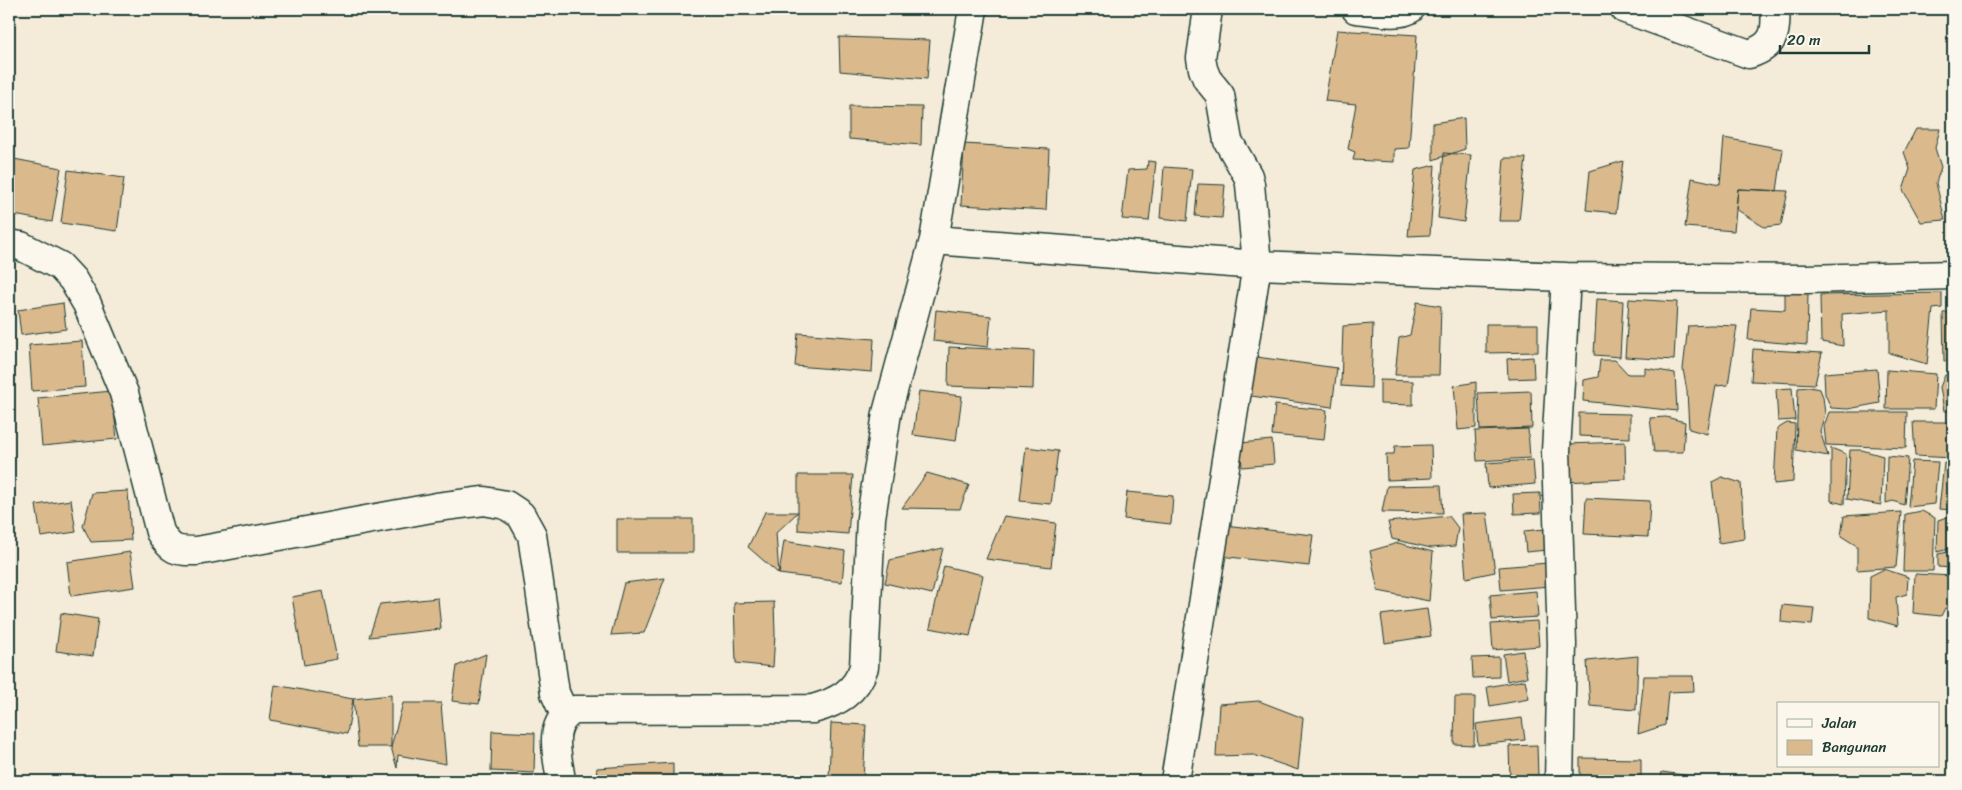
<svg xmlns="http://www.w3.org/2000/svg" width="1962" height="790" font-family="Sriracha,sans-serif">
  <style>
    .building { fill: #dab98d; stroke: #1f3d34 }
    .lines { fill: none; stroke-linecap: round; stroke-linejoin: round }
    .minor-casing { stroke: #1f3d34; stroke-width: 31 }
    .minor { stroke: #fbf7ec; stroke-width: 28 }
  </style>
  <rect width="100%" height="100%" fill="#f4ebd9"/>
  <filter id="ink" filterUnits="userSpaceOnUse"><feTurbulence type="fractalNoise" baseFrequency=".02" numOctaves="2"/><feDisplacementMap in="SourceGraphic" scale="10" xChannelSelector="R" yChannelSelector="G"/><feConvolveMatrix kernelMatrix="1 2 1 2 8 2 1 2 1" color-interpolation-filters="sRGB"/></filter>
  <g filter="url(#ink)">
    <path class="building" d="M1337,30L1417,35L1409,148L1394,149V162L1353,160L1355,152L1348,149L1356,104L1325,101Z
      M839,37L930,40L927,79L840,71Z
      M849,106L922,107L921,145L849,139Z
      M1464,118L1465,149L1433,160V123Z
      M1916,129H1940L1935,148L1941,167L1936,183L1945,220L1921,222L1903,190L1910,169L1904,152Z
      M1724,138L1783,149L1777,191L1738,189L1734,231L1685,227L1692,178L1720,184Z
      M964,144L1049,149L1046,210L961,205Z
      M1444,153L1471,155L1464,222L1438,218Z
      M9,158L61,168L52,222L9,214Z
      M1504,158H1526L1519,221H1499Z
      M1148,161L1156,162L1149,221L1122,219L1128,170L1147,169Z
      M1623,161L1616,213L1586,210L1590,171Z
      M1435,165L1430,235L1408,236L1415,170Z
      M1164,167L1192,169L1187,221L1160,218Z
      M68,170L124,178L117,231L61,223Z
      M1198,184L1225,185L1222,218L1195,216Z
      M1738,189L1788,191L1781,225L1764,227L1736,209Z
      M1785,292L1808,293L1807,345L1748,340L1751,308L1785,310Z
      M1942,293V308L1933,309L1927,364L1889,353V310L1842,314L1843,346L1821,342L1820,295Z
      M1597,299L1623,301L1620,357L1594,355Z
      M1629,299L1677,302L1674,360L1625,357Z
      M1417,302L1441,306L1439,375H1395L1399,338L1410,335Z
      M63,303L66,329L21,335L18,310Z
      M936,310L991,316L988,347L933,341Z
      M1953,312V362L1944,361L1943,313Z
      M1373,324L1371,388L1341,386L1343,326Z
      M1486,324H1538V352L1486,353Z
      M1711,325L1737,326L1728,385L1716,386L1707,434L1689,429L1687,391L1683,369L1688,326Z
      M798,333L874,339L872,372L795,366Z
      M82,341L85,387L32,391L29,345Z
      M949,347L1034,351L1033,389L948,386Z
      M1753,349L1822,353L1815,384L1751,381Z
      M1249,356L1337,368L1332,407L1244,395Z
      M1533,357L1534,378L1508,379L1507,359Z
      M1600,360H1615L1628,374H1645V368L1675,373L1677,411L1583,401L1584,380L1598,377Z
      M1877,369L1880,403L1848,409L1831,408L1825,394L1824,373Z
      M1887,370L1936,374L1934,409H1886Z
      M1945,375H1953V411H1944L1940,387Z
      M1380,380L1413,381V405L1380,404Z
      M1476,382V428L1458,430L1454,386Z
      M1809,387L1820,389L1823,397L1825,414L1820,431L1828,456L1796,450L1798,388Z
      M1792,388L1795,420L1778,421L1776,389Z
      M112,391L117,439L42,446L38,398Z
      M919,391L962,396L956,441L913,435Z
      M1531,391L1532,428L1480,430L1478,393Z
      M1275,405L1327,410L1324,440L1272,435Z
      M1829,412H1907L1906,448L1826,445L1824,426Z
      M1579,413L1630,414V438L1579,436Z
      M1666,417L1685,422L1683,452H1654L1650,418Z
      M1913,422H1953V458L1915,456Z
      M1787,423L1795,424L1793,482L1774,484L1777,429Z
      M1528,429L1530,458L1477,461L1475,431Z
      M1272,440L1274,464L1242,467L1240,443Z
      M1625,442L1626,479L1565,482L1566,444Z
      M1431,445L1432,478L1387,480L1386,454H1394L1395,446Z
      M1026,447L1058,451L1051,504L1020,501Z
      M1831,448L1846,454L1844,504L1831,501Z
      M1850,450H1862L1883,456L1881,505L1847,499Z
      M1887,456L1908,458L1904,505L1893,501L1886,503Z
      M1533,460L1535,484L1488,488L1486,463Z
      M1912,461L1938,462L1934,504L1908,507Z
      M1944,463L1953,464V510L1939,509Z
      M927,473L969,485L960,509L902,508Z
      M798,475H853L848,534L798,530Z
      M1722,477L1741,483L1744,539L1719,543L1712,482Z
      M1441,485L1443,513L1382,512L1387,486Z
      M128,491L131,540L91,542L83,526L92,493Z
      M1127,492L1173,496L1171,524L1124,519Z
      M1540,493L1541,513L1514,514L1513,494Z
      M1586,498L1650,501L1648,537L1584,534Z
      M71,500L76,532L41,537L36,505Z
      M1922,511L1935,518L1933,571H1903L1905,514Z
      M765,512H798L776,533L779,574L748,547Z
      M1901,512L1896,567L1857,570V546L1841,536L1844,516Z
      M1487,513L1495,572L1466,578L1461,514Z
      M1953,515V548L1937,552L1938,520Z
      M1004,516L1056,523L1051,567L986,559Z
      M1449,516L1458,528L1455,546L1431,548L1392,539L1388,522Z
      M617,519H693V553H617Z
      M1224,525L1313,535L1309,566L1220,556Z
      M1545,529L1547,550L1526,552L1524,531Z
      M784,541L845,551L842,582L779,574Z
      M1398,543L1433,552L1429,601L1378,591L1370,551Z
      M943,548L932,594L885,583L890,560Z
      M1953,551V568L1938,567V554Z
      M130,552L135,587L71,596L67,562Z
      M1548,563L1550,586L1501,590L1499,567Z
      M944,566L983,575L970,636L930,628Z
      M1884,569L1908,577L1907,594L1896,597L1898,626L1869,618L1870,576Z
      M1915,574L1953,576V609L1945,608L1941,616L1913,613Z
      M665,578L644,633L611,635L624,583Z
      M323,591L337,659L304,665L292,597Z
      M1536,591L1538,617L1492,620L1490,595Z
      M438,598L441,629L369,637L380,604Z
      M774,602L775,634L773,667L736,663L734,603Z
      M1782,605L1814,608L1812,625L1781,622Z
      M1427,609L1431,636L1385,643L1381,615Z
      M61,613L98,619L93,656L56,651Z
      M1950,616L1953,617V647H1951Z
      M1537,621L1539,646L1493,650L1491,624Z
      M1523,651L1527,677L1507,681L1503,654Z
      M486,654L479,704L452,701L457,666Z
      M1638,656L1636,710L1590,706L1587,661Z
      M1499,657V677L1473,678L1472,658Z
      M1644,676H1693L1694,691L1668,692L1665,725L1638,734Z
      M1525,680L1529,699L1490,706L1487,687Z
      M275,685L353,699L347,734L270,720Z
      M391,695V747H358L353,699Z
      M1455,697H1475L1474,745L1454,744Z
      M1259,701L1303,718L1298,770L1254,755L1216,756L1219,704Z
      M403,703H441L446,764L398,755L397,768L391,747Z
      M1522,718L1525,740L1478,745L1476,724Z
      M831,723L866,725L863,781H829Z
      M492,731L535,733L534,773L491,771Z
      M1537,745L1538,777L1510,779L1509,746Z
      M1580,758L1641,759V777L1580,776Z
      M673,763V781H595L597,768Z
      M1662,772L1697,777L1696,781H1660Z"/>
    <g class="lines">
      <defs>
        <path id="minor" d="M1356,9C1370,10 1399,17 1410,9
          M1625,9L1749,54C1774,46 1777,33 1775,9
          M934,240L1257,265L1566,277L1806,279L1953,275
          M9,244L21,246L60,266L73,280L87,304L124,393L160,532C171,551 176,551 197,551L437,507L484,501L506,505L521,515L532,535L555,693L565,715
          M561,781C558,755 546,724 574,710L813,709C838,702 856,692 864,667L871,518L887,413L934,240L973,9
          M1175,781L1257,265L1250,184L1248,176L1228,141L1220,95L1207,79L1203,69L1201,58L1208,9
          M1559,781L1562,644L1556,451L1566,277"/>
      </defs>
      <use href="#minor" class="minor-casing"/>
      <use href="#minor" class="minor"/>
    </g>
  </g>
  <rect width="1962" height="790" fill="none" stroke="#fbf7ec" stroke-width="30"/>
  <rect x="15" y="15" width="1932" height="760" fill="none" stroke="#1f3d34" stroke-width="2" filter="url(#ink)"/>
  <rect x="1777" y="702" width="162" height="65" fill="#fbf7ec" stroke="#a3ada2"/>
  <rect x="1787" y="719" width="25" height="8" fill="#fbf7ec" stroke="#a3ada2"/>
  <text x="1822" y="728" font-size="15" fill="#1f3d34">Jalan</text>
  <rect x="1787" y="740" width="25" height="15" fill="#dab98d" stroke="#a3ada2"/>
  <text x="1822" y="752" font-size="15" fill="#1f3d34">Bangunan</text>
  <path d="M1780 45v8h89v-8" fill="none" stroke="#1f3d34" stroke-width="2.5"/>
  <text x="1787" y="45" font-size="15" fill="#1f3d34" stroke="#fbf7ec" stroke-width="4" paint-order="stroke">20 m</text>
</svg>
